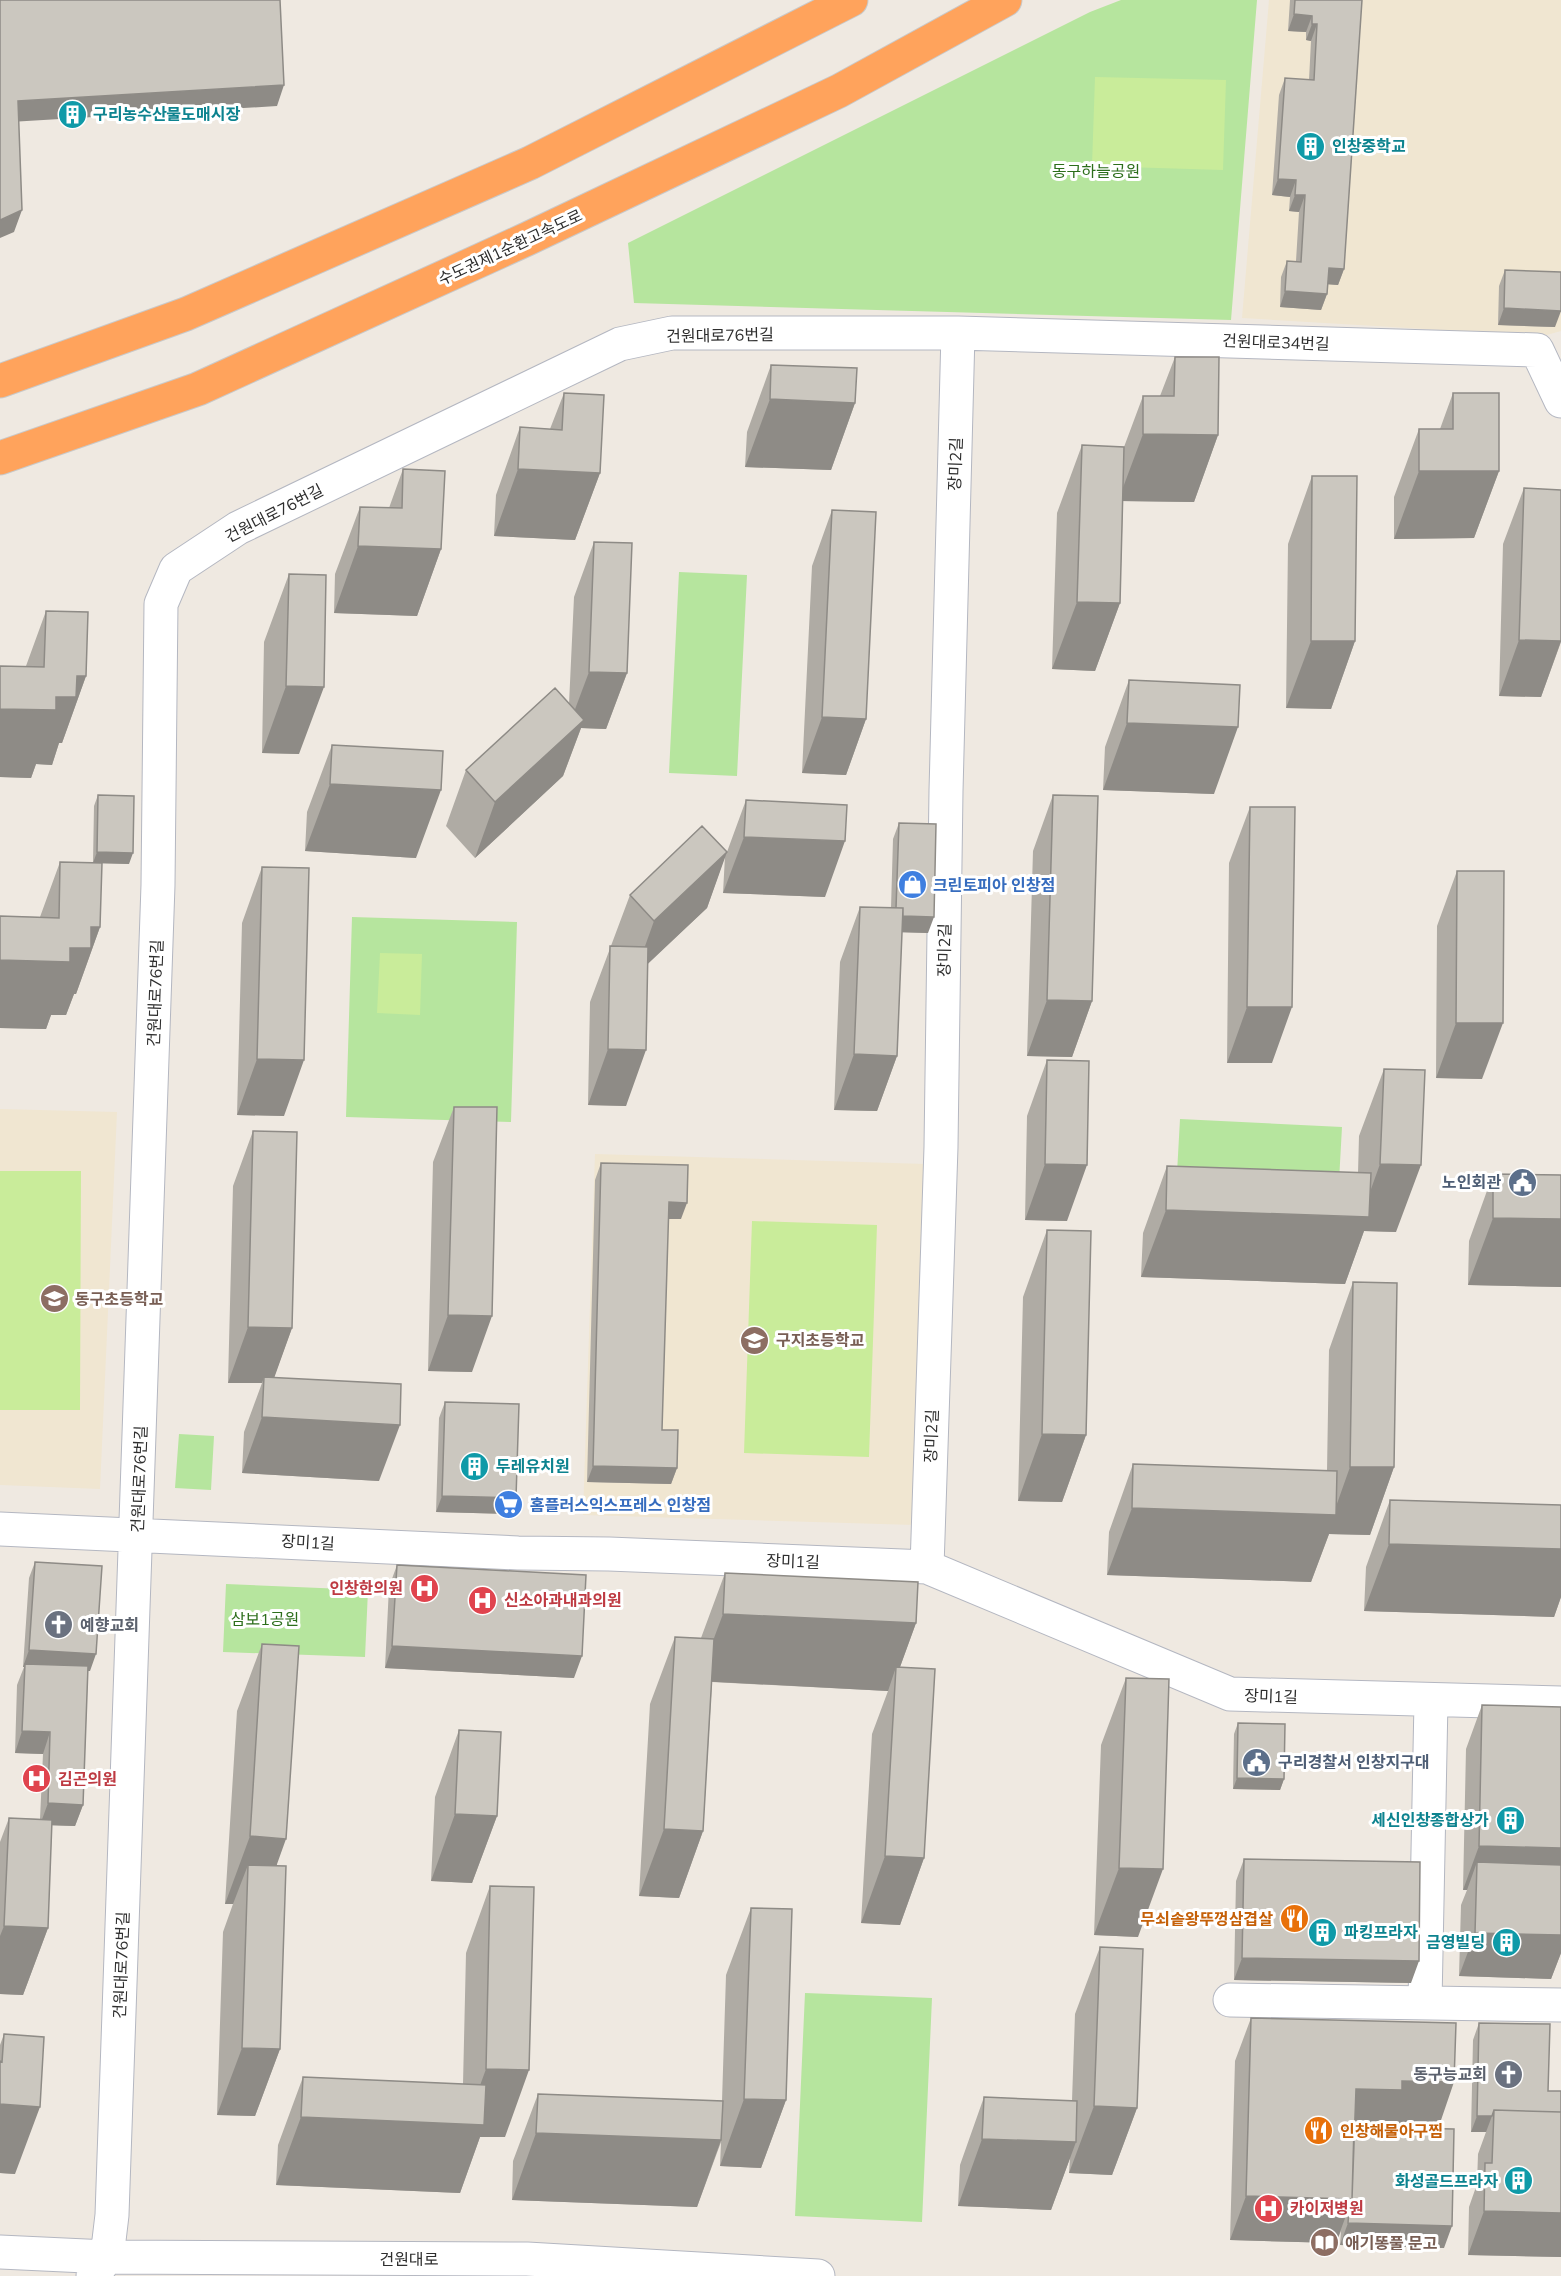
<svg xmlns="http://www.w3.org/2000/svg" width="1561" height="2276" font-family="Mulish,'Noto Sans KR',sans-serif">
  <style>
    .education { fill: #f0e6d1 }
    .green { fill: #b6e59e }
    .pitch { fill: #c9ec9a }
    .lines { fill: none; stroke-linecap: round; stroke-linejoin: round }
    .minor-casing { stroke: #b4b7c1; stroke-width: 35 }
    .highway-casing { stroke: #c9c9c9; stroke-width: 35 }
    .minor { stroke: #fff; stroke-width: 33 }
    .highway { stroke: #ffa35c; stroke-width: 33 }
    .wall { fill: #afaba4 }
    .shaded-wall { fill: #8e8b86 }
    .building { fill: #cbc7bf; stroke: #8e8b86; stroke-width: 1.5 }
    .labels { text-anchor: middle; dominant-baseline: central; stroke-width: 6; stroke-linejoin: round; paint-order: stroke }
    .culture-label { font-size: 16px; font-weight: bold; fill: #0d838f; stroke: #fff; text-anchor: start }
    .park-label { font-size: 16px; fill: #2c6e1b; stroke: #fff }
    .street-label { font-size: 16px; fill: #2e2e2e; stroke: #fff }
    .shop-label { font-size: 16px; font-weight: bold; fill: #366cbe; stroke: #fff; text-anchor: start }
    .service-label { font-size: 16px; font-weight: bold; fill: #4e5e75; stroke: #fff; text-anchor: end }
    .education-label { font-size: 16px; font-weight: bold; fill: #785e54; stroke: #fff; text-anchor: start }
    .health-label { font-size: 16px; font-weight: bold; fill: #be3a42; stroke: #fff; text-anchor: start }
    .worship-label { font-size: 16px; font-weight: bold; fill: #5b616d; stroke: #fff; text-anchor: start }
    .food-label { font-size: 16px; font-weight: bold; fill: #c56008; stroke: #fff; text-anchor: end }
  </style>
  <rect width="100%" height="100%" fill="#efe9e1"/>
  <path class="education" d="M1269,0H1561V331L1543,336L1242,318Z
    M0,1109L117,1112L100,1489L0,1485Z
    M595,1154L926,1164L915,1525L583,1515Z"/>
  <path class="green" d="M1121,0H1257L1231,320L634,303L628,243L1090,12Z
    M679,572L747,575L737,776L669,773Z
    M352,917L517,922L511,1122L346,1117Z
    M1180,1119L1342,1127L1339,1181L1177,1173Z
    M179,1434L214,1436L211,1490L175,1488Z
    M226,1584L368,1590L365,1657L223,1652Z
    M805,1993L932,1998L922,2222L795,2216Z"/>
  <path class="pitch" d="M1095,77L1226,80L1223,170L1092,166Z
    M380,953L422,954L420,1015L377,1013Z
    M0,1171H81L80,1410H0Z
    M752,1221L877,1225L869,1457L744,1453Z"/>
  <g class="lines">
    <defs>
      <path id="minor" d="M0,1529L518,1553L609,1554L927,1567L1230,1694L1561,1703
        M927,1567L941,1147L946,791L958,333
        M1230,2000L1561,2005
        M1425,2002L1431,1701
        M0,2252L107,2257L527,2259L818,2276
        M93,2276L107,2257L112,2215L158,885L161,604L176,569L238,528L620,344L672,333H958L1537,350L1561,401"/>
      <path id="highway" d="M0,381L186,314L530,163L851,0
        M0,458L198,389L527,239L839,91L1005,0"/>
    </defs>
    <use href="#minor" class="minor-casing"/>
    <use href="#highway" class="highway-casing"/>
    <use href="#minor" class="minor"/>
    <use href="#highway" class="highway"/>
  </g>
  <path class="wall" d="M1290,0H1362L1344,269L1338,285L1328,284L1327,294L1321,310L1280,307L1281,277L1287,261H1296L1299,212L1289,211L1290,197L1272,195L1279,95L1285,78L1309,80L1311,41L1306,40V32L1288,31Z
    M1505,270L1555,327L1498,325L1499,286Z
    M1175,357L1218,435L1194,502L1123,501L1120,603L1095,671L1052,669L1057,513L1082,445L1124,447L1143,396H1160Z
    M771,365L855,403L831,470L745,467L747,432Z
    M564,393L600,473L575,540L494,536L496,495L520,427L550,429Z
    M1453,393L1499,471L1474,538L1394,539V497L1419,429H1440Z
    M403,469L441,549L417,616L334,613L335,574L360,507L389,508Z
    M1312,476L1355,641L1331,709L1286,708L1288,544Z
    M1524,488L1561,490V642L1541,697L1499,696L1503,544Z
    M832,510L866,719L846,775L802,773L812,566Z
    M594,542L627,673L606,729L581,728L563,776L475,858L446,826L466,770L569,704L574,597Z
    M289,574L299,754L262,753L264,642Z
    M46,611L86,676L62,743H59L52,765L36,764L31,778L0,777V666H26Z
    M1129,680L1214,794L1103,790L1105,747Z
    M332,745L416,858L305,851L307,812Z
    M98,795L129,864L93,863L94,806Z
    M1053,795L1092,1001L1072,1057L1027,1056L1033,851Z
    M746,800L825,897L723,893L725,856L707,908L648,963L626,1106L588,1105L590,1002L630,895L727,852Z
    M1250,807L1272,1063H1227L1229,863Z
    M899,823L928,933L902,932L897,1056L877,1111L834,1110L840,962L860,907L891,908L893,839Z
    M60,862L100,927L76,994H74L66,1015H51L46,1029L0,1028V916L40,917Z
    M262,867L284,1116L237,1115L242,923Z
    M1457,871L1482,1079L1436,1078L1437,926Z
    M1047,1060L1067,1221L1025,1220L1027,1116Z
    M1384,1069L1396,1232L1364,1231L1345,1284L1141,1277L1143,1233L1167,1166L1358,1173L1359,1136Z
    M454,1107L472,1372L428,1371L433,1162Z
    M253,1131L292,1328L274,1377L379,1481L242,1473L244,1432L262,1383H228L233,1186Z
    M601,1163L681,1219H668L662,1430L677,1468L671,1484L587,1482L595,1180Z
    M1493,1174L1561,1175V1287L1468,1285L1469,1241Z
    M1047,1230L1086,1435L1062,1502L1018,1501L1023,1297Z
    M1353,1282L1394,1467L1370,1535L1329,1534L1311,1582L1107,1575L1109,1532L1133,1464L1327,1471L1329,1350Z
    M445,1402L516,1498L510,1514L436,1512L439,1418Z
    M1390,1500L1561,1505V1597L1554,1617L1364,1611L1366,1567Z
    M35,1562L90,1671H88L83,1805L75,1826L52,1825L48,1928L23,1995L0,1994V1842L9,1818L40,1819L43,1754L15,1753L17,1685L24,1667H23L29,1578Z
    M397,1565L574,1678L385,1668L389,1587Z
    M725,1573L916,1623L900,1667L924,1858L900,1925L861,1923L872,1734L888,1691L712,1682L703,1831L679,1898L639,1896L650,1704L675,1637L701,1638Z
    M262,1644L277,1865L280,2049L255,2116L217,2115L223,1932L233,1904H225L237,1711Z
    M1126,1678L1138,1937L1094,1935L1101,1745Z
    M1482,1705L1561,1707V1953L1551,1979L1459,1976L1461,1905L1467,1890H1463L1466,1749Z
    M1238,1723L1284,1779L1280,1790L1233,1789L1234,1734Z
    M459,1730L497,1816L472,1883L431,1881L435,1797Z
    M1244,1859L1411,1983L1234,1980L1236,1881Z
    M490,1886L505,2137H480L460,2193L276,2185L278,2145L303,2077L463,2084L466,1953Z
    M751,1908L786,2100L761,2168L720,2166L721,2142L697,2207L512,2200L513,2161L538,2094L722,2101L726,1975Z
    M1100,1947L1137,2108L1112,2175L1069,2173L1070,2158L1051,2210L958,2206L960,2165L984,2097L1072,2101L1075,2014Z
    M1251,2018L1439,2126L1389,2125L1388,2128L1444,2248L1340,2245L1341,2231L1336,2243L1230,2240L1235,2061Z
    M1479,2023L1548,2091H1561V2257L1468,2255L1469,2207L1477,2184L1478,2154L1486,2132H1471L1473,2040Z
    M4,2034L15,2174L0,2173V2045Z"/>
  <path class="shaded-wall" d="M1294,14L1312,16L1306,32L1288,31Z
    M1312,24H1317L1311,41L1306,40Z
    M284,85L277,106L10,122L18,101Z
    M1278,179L1296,180L1290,197L1272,195Z
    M1295,195H1305L1299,212L1289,211Z
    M22,210L14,232L0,238V220Z
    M1329,268L1344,269L1338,285L1323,284Z
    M1285,291L1327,294L1321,310L1280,307Z
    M1504,308L1561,311L1555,327L1498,325Z
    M770,399L855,403L831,470L745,467Z
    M1143,434L1218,435L1194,502L1118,501Z
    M518,469L600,473L575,540L494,536Z
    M1419,471H1499L1474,538L1394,539Z
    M358,546L441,549L417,616L334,613Z
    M1077,602L1120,603L1095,671L1052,669Z
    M1519,640L1561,641L1541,697L1499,696Z
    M1311,641H1355L1331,709L1286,708Z
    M589,672L627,673L606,729L581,728L563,776L475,858L495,802L568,728Z
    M77,676H86L62,743H59L52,765L36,764L31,778L0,777V709L56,697Z
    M286,686L324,687L299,754L262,753Z
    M822,717L866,719L846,775L802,773Z
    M1127,723L1238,727L1214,794L1103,790Z
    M330,784L441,790L416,858L305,851Z
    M744,837L845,841L825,897L723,893Z
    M97,852L133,853L129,864L93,863Z
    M727,852L707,908L634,977L654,921Z
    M896,916L934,917L928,933L890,932Z
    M91,927H100L76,994H74L66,1015H51L46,1029L0,1028V960Z
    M1047,1000L1092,1001L1072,1057L1027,1056Z
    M1247,1007H1292L1272,1063H1227Z
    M1456,1023H1503L1482,1079L1436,1078Z
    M608,1049L646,1050L626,1106L588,1105Z
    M854,1054L897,1056L877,1111L834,1110Z
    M257,1059L304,1060L284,1116L237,1115Z
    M1045,1164L1087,1165L1067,1221L1025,1220Z
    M1380,1164L1421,1165L1396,1232L1364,1231L1345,1284L1141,1277L1166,1210L1361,1217Z
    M669,1202L687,1203L681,1219H663Z
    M1493,1218L1561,1219V1287L1468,1285Z
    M448,1315L492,1316L472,1372L428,1371Z
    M248,1327L292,1328L272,1384L264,1377L262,1383H228Z
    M262,1417L400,1425L379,1481L242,1473Z
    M1042,1434L1086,1435L1062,1502L1018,1501Z
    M593,1466L677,1468L671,1484L587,1482Z
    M1350,1467H1394L1370,1535L1329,1534L1311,1582L1107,1575L1132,1508L1333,1515Z
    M442,1496L516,1498L510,1514L436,1512Z
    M1389,1544L1561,1549V1597L1554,1617L1364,1611Z
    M723,1614L916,1623L896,1678V1667L888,1691L698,1681Z
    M392,1646L582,1656L574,1678L385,1668Z
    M29,1650L96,1654L90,1671L25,1667V1664L24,1667H23Z
    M22,1731L50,1732L43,1754L15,1753Z
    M1237,1778L1284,1779L1280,1790L1233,1789Z
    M48,1803L83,1805L75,1826L40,1825Z
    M455,1814L497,1816L472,1883L431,1881Z
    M664,1829L703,1831L679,1898L639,1896Z
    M250,1836L286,1839L262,1906L248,1865L233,1904H225Z
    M1479,1846L1561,1848V1870L1477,1862L1467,1890H1463Z
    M885,1856L924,1858L900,1925L861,1923Z
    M1119,1868L1163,1869L1138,1937L1094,1935Z
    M4,1926L48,1928L23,1995L0,1994V1936Z
    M1475,1933L1561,1935V1953L1551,1979L1459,1976Z
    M1242,1958L1419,1961L1411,1983L1234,1980Z
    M242,2048L280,2049L255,2116L217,2115Z
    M486,2069L529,2070L505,2137H480L460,2193L276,2185L301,2117L466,2124Z
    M1402,2081L1454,2082L1439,2126L1389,2125L1386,2134L1351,2133L1356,2089Z
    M744,2099L786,2100L761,2168L720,2166Z
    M0,2104L40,2107L15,2174L0,2173Z
    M1094,2106L1137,2108L1112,2175L1069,2173Z
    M1477,2116H1492L1486,2132H1471Z
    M536,2133L721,2140L697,2207L512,2200Z
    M982,2139L1076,2142L1051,2210L958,2206Z
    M1246,2196L1352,2199L1336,2243L1230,2240Z
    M1484,2211L1561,2213V2257L1468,2255Z
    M1348,2223L1452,2226L1444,2248L1340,2245Z"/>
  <path class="building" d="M0,0H280L284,85L18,101L22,210L0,220Z
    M1295,0H1362L1344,269L1329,268L1327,294L1285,291L1287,261L1301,262L1305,195H1295L1296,180L1278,179L1285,78L1314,80L1317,24H1312V16L1294,14Z
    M1505,270L1561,272V311L1504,308Z
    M1175,357H1219L1218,435L1143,434V396H1174Z
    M771,365L857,368L855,403L770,399Z
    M564,393L604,395L600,473L518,469L520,427L562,430Z
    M1453,393H1499V471H1419V429H1453Z
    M1082,445L1124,447L1120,603L1077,602Z
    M403,469L445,471L441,549L358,546L360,507L402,508Z
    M1312,476H1357L1355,641H1311Z
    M1524,488L1561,490V641L1519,640Z
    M832,510L876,512L866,719L822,717Z
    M594,542L632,543L627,673L589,672Z
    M289,574L326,575L324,687L286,686Z
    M46,611L88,612L86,676H77L76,697H56V710L0,709V666L44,667Z
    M1129,680L1240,685L1238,727L1127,723Z
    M555,688L584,720L495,802L466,770Z
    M332,745L443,751L441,790L330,784Z
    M98,795L134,796L133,853L97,852Z
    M1053,795L1098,796L1092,1001L1047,1000Z
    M746,800L847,805L845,841L744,837Z
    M1250,807H1295L1292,1007H1247Z
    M899,823L936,824L934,917L903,916V908H896Z
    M702,826L727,852L654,921L630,895Z
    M60,862L102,863L100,927H91V948H70V962L0,960V916L59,918Z
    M262,867L309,868L304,1060L257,1059Z
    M1457,871H1504L1503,1023H1456Z
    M860,907L903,908L897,1056L854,1054Z
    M610,946L648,947L646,1050L608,1049Z
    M1047,1060L1089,1061L1087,1165L1045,1164Z
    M1384,1069L1425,1070L1421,1165L1380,1164Z
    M454,1107H497L492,1316L448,1315Z
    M253,1131L297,1132L292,1328L248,1327Z
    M601,1163L688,1165L687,1203L669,1202L662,1430H678L677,1468L593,1466Z
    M1167,1166L1371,1173L1369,1217L1166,1210Z
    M1493,1174L1561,1175V1219L1493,1218Z
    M1047,1230L1091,1231L1086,1435L1042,1434Z
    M1353,1282L1397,1283L1394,1467H1350Z
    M264,1377L401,1384L400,1425L262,1417Z
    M445,1402L519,1404L516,1498L442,1496Z
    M1133,1464L1337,1471L1336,1515L1132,1508Z
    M1390,1500L1561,1505V1549L1389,1544Z
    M35,1562L102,1566L96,1654L29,1650Z
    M397,1565L586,1575L582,1656L392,1646Z
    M725,1573L918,1582L916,1623L723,1614Z
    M675,1637L714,1639L703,1831L664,1829Z
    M262,1644L299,1646L286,1839L250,1836Z
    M25,1664L88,1666L83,1805L48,1803L50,1732L22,1731Z
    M896,1667L935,1669L924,1858L885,1856Z
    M1126,1678L1169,1679L1163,1869L1119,1868Z
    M1482,1705L1561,1707V1848L1479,1846Z
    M1238,1723L1285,1724L1284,1779L1237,1778Z
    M459,1730L501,1732L497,1816L455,1814Z
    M9,1818L52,1820L48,1928L4,1926Z
    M1244,1859L1420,1862L1419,1961L1242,1958Z
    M1477,1862L1561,1865V1935L1475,1933Z
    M248,1865L286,1866L280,2049L242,2048Z
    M490,1886L534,1887L529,2070L486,2069Z
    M751,1908L792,1909L786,2100L744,2099Z
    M1100,1947L1143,1949L1137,2108L1094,2106Z
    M1251,2018L1456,2023L1454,2082L1402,2081V2090L1356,2089L1352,2199L1246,2196Z
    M1479,2023L1550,2024L1548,2091H1561V2112L1494,2110L1492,2116H1477Z
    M4,2034L44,2037L40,2107L0,2104V2061L2,2062Z
    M303,2077L486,2085L484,2125L301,2117Z
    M538,2094L723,2101L721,2140L536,2133Z
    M984,2097L1077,2101L1076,2142L982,2139Z
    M1494,2110L1561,2112V2213L1484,2211L1485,2163H1492Z
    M1354,2127L1454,2129L1452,2226L1348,2223L1349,2209L1352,2199Z"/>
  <defs>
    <symbol id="building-disc" viewBox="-11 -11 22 22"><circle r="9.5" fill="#0f9aa8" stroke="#fff"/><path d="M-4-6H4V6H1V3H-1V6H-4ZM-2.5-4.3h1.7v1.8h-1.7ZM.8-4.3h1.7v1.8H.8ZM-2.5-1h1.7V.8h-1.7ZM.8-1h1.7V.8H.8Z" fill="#fff"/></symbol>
    <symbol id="shop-disc" viewBox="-11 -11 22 22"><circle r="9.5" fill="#3f7fe0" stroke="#fff"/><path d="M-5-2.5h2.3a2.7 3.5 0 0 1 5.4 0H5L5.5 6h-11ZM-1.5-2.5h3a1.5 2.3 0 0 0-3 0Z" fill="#fff"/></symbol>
    <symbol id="civic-disc" viewBox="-11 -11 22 22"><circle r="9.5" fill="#5c6f8a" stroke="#fff"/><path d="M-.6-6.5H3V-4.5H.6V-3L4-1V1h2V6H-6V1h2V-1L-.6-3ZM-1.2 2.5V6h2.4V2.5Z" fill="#fff"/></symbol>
    <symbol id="school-disc" viewBox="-11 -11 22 22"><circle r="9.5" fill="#8d6e63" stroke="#fff"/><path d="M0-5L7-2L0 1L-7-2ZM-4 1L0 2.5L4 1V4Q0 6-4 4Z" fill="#fff"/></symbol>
    <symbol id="supermarket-disc" viewBox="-11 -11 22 22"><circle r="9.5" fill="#3f7fe0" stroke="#fff"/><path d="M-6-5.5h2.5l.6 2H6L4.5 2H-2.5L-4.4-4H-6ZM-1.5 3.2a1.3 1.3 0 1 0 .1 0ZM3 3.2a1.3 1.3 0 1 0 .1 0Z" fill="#fff"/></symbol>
    <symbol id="hospital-disc" viewBox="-11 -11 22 22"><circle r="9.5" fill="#e0444e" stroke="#fff"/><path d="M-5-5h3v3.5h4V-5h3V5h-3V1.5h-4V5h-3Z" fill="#fff"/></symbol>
    <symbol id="church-disc" viewBox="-11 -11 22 22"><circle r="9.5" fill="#6b7280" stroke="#fff"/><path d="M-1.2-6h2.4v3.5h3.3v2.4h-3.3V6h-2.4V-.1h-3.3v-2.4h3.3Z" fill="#fff"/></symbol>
    <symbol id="restaurant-disc" viewBox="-11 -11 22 22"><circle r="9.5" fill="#e8710a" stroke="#fff"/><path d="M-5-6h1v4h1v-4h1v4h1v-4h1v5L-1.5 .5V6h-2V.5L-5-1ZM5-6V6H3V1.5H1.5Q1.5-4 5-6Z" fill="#fff"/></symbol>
    <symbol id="library-disc" viewBox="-11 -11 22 22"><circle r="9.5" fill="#8d6e63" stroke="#fff"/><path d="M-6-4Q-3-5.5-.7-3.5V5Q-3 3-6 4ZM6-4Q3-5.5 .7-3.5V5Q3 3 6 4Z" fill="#fff"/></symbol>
  </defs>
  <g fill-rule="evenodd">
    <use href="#building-disc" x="56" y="98" width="33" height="33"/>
    <use href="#building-disc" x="1294" y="130" width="33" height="33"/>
    <use href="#shop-disc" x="896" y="868" width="33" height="33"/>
    <use href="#civic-disc" x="1506" y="1166" width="33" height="33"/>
    <use href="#school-disc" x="38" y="1282" width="33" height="33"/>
    <use href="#school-disc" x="738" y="1324" width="33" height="33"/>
    <use href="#building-disc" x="458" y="1450" width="33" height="33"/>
    <use href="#supermarket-disc" x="492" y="1488" width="33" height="33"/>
    <use href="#hospital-disc" x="408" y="1572" width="33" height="33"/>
    <use href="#hospital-disc" x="466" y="1584" width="33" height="33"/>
    <use href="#church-disc" x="42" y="1608" width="33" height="33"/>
    <use href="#civic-disc" x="1240" y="1746" width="33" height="33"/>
    <use href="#hospital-disc" x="20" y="1762" width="33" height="33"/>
    <use href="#building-disc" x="1494" y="1804" width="33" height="33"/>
    <use href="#restaurant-disc" x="1278" y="1902" width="33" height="33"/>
    <use href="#building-disc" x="1306" y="1916" width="33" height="33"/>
    <use href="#building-disc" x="1490" y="1926" width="33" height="33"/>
    <use href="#church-disc" x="1492" y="2058" width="33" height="33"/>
    <use href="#restaurant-disc" x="1302" y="2114" width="33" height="33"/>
    <use href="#building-disc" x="1502" y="2164" width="33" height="33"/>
    <use href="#hospital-disc" x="1252" y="2192" width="33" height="33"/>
    <use href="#library-disc" x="1308" y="2226" width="33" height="33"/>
  </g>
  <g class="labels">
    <g class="culture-label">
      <text x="93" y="114">구리농수산물도매시장</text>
      <text x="1332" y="146">인창중학교</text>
      <text x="496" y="1466">두레유치원</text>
      <text x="1489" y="1820" text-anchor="end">세신인창종합상가</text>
      <text x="1344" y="1932">파킹프라자</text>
      <text x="1485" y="1942" text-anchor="end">금영빌딩</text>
      <text x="1498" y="2181" text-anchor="end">화성골드프라자</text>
    </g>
    <g class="park-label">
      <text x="1096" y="171">동구하늘공원</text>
      <text x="265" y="1619">삼보1공원</text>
    </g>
    <g class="street-label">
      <text transform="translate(510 247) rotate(-25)">수도권제1순환고속도로</text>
      <text transform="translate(720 335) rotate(-1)">건원대로76번길</text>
      <text transform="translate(1276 342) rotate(2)">건원대로34번길</text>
      <text transform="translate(955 464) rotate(-88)">장미2길</text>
      <text transform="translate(274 513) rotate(-27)">건원대로76번길</text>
      <text transform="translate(944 950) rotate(-89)">장미2길</text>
      <text transform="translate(155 993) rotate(-88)">건원대로76번길</text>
      <text transform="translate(931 1436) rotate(-88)">장미2길</text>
      <text transform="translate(139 1479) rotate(-88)">건원대로76번길</text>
      <text transform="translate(308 1542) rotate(3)">장미1길</text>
      <text transform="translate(793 1561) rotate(2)">장미1길</text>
      <text transform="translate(1271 1696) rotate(2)">장미1길</text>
      <text transform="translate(121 1965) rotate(-88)">건원대로76번길</text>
      <text x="409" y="2259">건원대로</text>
    </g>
    <g class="shop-label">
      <text x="933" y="885">크린토피아 인창점</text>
      <text x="530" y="1505">홈플러스익스프레스 인창점</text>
    </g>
    <g class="service-label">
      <text x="1501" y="1182">노인회관</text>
      <text x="1278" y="1762" text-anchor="start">구리경찰서 인창지구대</text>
    </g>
    <g class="education-label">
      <text x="75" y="1299">동구초등학교</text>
      <text x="776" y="1340">구지초등학교</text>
      <text x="1345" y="2243">애기똥풀 문고</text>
    </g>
    <g class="health-label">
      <text x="403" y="1588" text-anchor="end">인창한의원</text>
      <text x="504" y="1600">신소아과내과의원</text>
      <text x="58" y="1779">김곤의원</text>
      <text x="1290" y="2208">카이저병원</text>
    </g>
    <g class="worship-label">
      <text x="80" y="1625">예향교회</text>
      <text x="1487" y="2074" text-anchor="end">동구능교회</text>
    </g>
    <g class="food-label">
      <text x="1273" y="1919">무쇠솥왕뚜껑삼겹살</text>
      <text x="1340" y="2131" text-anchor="start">인창해물아구찜</text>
    </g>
  </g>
</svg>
